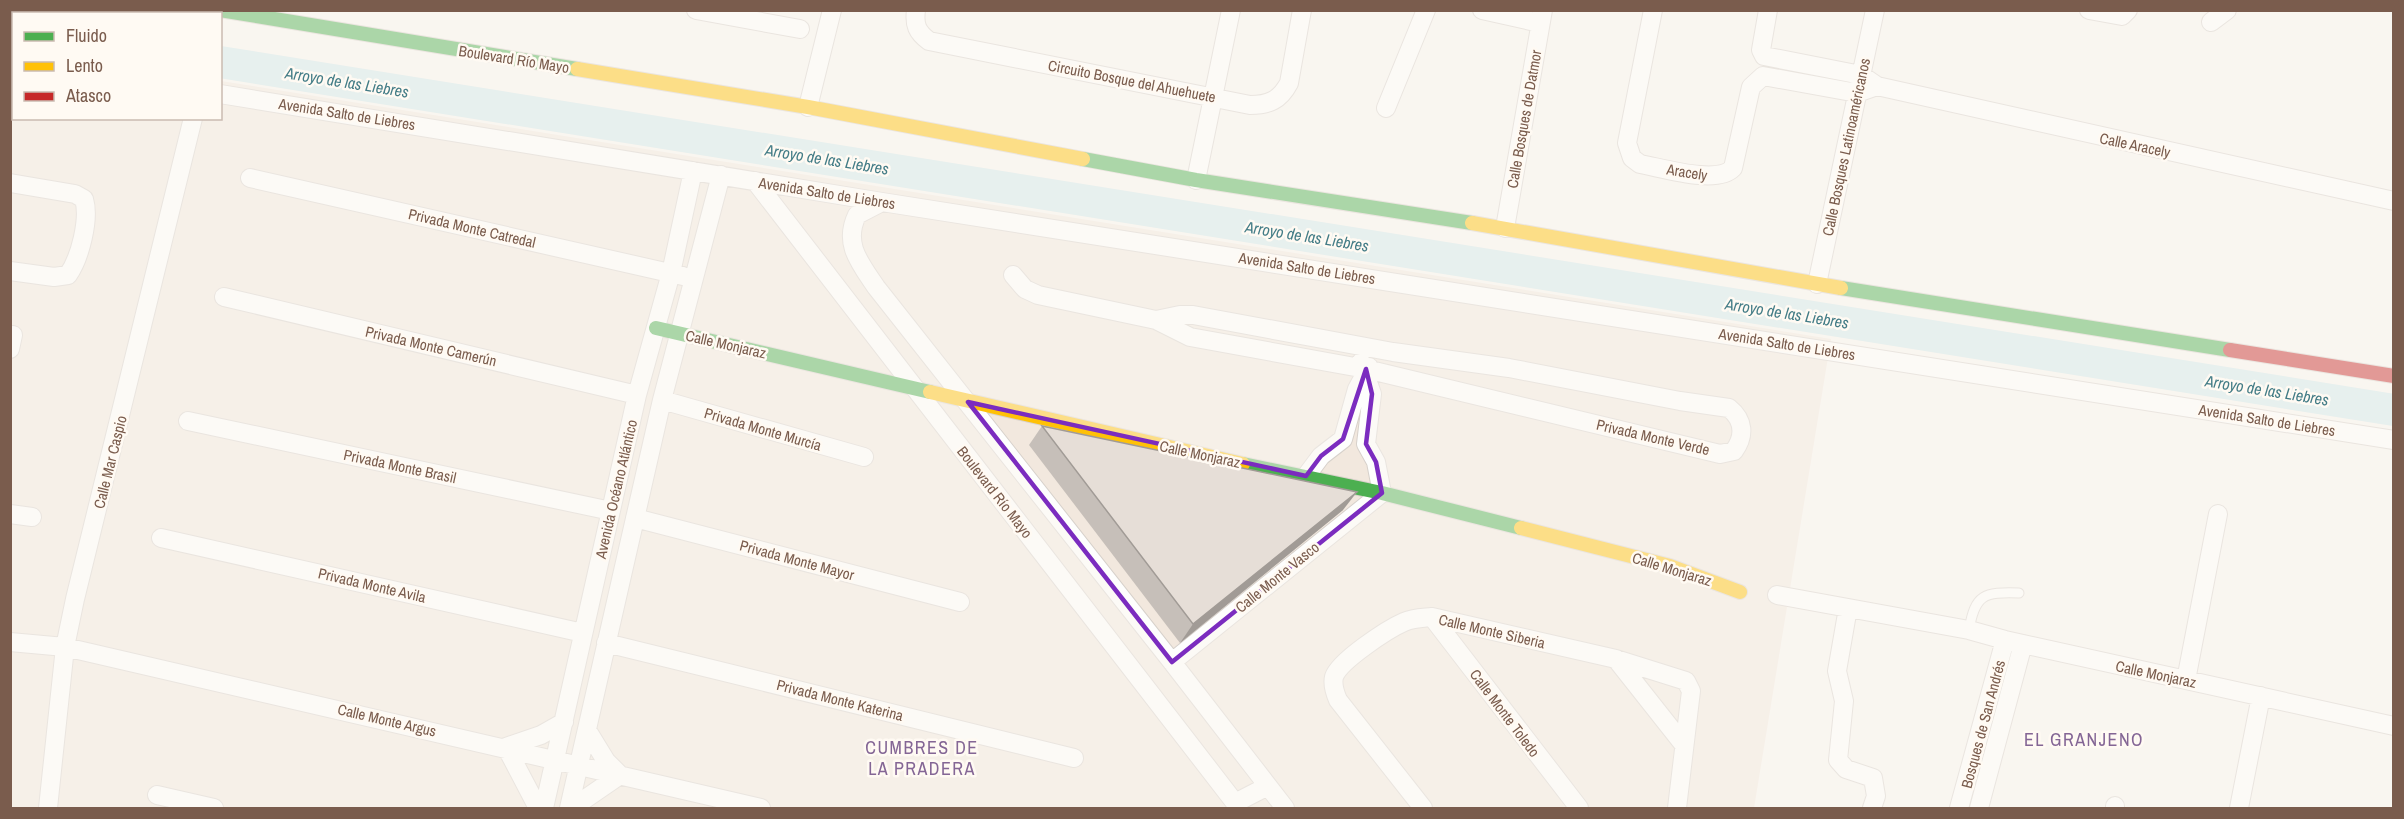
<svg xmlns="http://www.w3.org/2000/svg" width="2404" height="819" font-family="'Archivo Narrow',sans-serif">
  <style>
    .residential { fill: #f2e8de }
    .green { fill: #e7f0db }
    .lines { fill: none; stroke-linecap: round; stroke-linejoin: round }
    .river { stroke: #d0e8ea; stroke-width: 32 }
    .lane-casing { stroke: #d7d1cb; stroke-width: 11 }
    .street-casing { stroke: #d7d1cb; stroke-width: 20 }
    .fast-casing { stroke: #d9d2cb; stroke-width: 16 }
    .slow-casing { stroke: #d9d2cb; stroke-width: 16 }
    .jam-casing { stroke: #d9d2cb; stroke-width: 16 }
    .path { stroke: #dcd5d0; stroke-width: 3; stroke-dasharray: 1.5 4.5; stroke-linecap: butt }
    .lane { stroke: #fefefd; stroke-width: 9 }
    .street { stroke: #fefefd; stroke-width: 18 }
    .fast { stroke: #4caf50; stroke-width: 14 }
    .slow { stroke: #ffc107; stroke-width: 14 }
    .jam { stroke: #c62828; stroke-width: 14 }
    .wall { fill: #c6bfb9 }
    .shaded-wall { fill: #a19b96 }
    .building { fill: #e6ded7; stroke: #a19b96; stroke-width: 1.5 }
    .marked { fill: none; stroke: #7b2cbf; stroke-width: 4.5; stroke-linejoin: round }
    .labels { text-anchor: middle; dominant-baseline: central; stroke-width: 5; stroke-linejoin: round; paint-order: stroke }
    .street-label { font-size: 15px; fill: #7a5c4d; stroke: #fffaf3 }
    .water-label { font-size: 16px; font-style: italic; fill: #437c86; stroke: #fffaf3 }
    .quarter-label { font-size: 18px; letter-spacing: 1.5px; fill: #846695; stroke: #fffaf3 }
  </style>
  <rect width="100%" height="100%" fill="#f9f5f0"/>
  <path class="residential" d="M221,81L1831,339L1754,808H11L10,87H13L14,118H220Z"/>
  <path class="green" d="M173,10L192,13L14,14L13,53H11V11Z"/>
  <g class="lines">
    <path class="river" d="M10,28L14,29
      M220,62L2394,410"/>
    <defs>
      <path id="lane" d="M1969,630C1975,594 1984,592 2019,593"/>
      <path id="street" d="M696,10L800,29
        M916,10C914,25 917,32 929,41L1250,105C1269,105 1280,100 1289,83L1302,10
        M1482,10L1540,23
        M1653,10L1627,143L1632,158L1640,164C1663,168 1717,185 1733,168L1751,87L1763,76L1857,93L1877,86
        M1768,10L1761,50L1764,56L1861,75L1877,86L2394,201
        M2089,10L2122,16L2128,10
        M2211,22L2227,10
        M10,62L14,63
        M220,94L882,202L2394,440
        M808,107L832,10
        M1386,108L1426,10
        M250,178L683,276
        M1196,180L1231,10
        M755,181L1239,808
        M10,183L75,194L84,199C90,219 80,258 68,275L54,277L10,271
        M882,202L857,215C843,244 860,263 876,287L1172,662L1285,808
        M1505,228L1543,10
        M1013,275L1025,289L1038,295L1156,320L1190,337L1366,369L1720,454L1734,451C1745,436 1744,420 1729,408L1680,401L1509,368L1393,352L1193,315H1180L1156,320
        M1817,284L1875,10
        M224,297L637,395
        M10,349L13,335
        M662,400L864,457
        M188,421L611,511
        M1306,476L1321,456L1343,439L1357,389L1369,367
        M10,514L32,517
        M635,518L960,602
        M161,538L583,633
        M1777,595L1969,630L2005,640L2394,726
        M1848,608L1837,671L1844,701L1838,760L1846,769L1873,778L1876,796L1872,808
        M1432,617L1579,808
        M10,642L65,647L761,808
        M606,643L1074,758
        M1616,659L1684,745
        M1172,662L1382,493L1376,462L1366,444L1372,394L1361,362
        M2186,680L2218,514
        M157,795L214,808
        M1235,803L1268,786
        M48,808L65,647L75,599L193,118
        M538,808L506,747L541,735L564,722
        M544,808L637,395L671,273L693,171
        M569,808L662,400L721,175
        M572,808L620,775L606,761L587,730
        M1423,808L1338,700C1335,693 1332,685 1334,677C1339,661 1388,629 1404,622C1413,618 1423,618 1432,617L1616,659L1686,681L1691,691L1677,808
        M1959,808L2005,640
        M1979,808L2023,644
        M2115,808V806
        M2239,808L2261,696"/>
      <path id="fast" d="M220,10L577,69
        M1083,159L1196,180L1472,223
        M1841,288L2230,350
        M656,328L930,392
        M1243,464L1382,493L1521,528"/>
      <path id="slow" d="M577,69L808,107L1083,159
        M1472,223L1841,288
        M930,392L1243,464
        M1521,528L1670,566L1740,592"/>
      <path id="jam" d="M2230,350L2394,376"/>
    </defs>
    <use href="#lane" class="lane-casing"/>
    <use href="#street" class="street-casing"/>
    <use href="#fast" class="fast-casing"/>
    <use href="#slow" class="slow-casing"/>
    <use href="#jam" class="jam-casing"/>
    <path class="path" d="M147,10L165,14
      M195,14L196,10"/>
    <use href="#lane" class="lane"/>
    <use href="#street" class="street"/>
    <use href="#fast" class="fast"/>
    <use href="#slow" class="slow"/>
    <use href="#jam" class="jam"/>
  </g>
  <path class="wall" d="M1042,426L1343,510L1180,643L1029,445Z"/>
  <path class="shaded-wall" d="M1357,492L1343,510L1180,643L1193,624Z"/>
  <path class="building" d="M1042,426L1357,492L1193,624Z"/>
  <path d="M0 0H2404V819H0ZM1366,369L1372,394L1366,444L1376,462L1382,493L1172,662L968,402L1306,476L1321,456L1343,439Z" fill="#f9f5f0" fill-opacity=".55" fill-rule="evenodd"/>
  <path class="marked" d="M1366,369L1372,394L1366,444L1376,462L1382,493L1172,662L968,402L1306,476L1321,456L1343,439Z"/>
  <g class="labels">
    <g class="street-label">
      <text transform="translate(514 59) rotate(9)">Boulevard Río Mayo</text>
      <text transform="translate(1132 81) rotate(11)">Circuito Bosque del Ahuehuete</text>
      <text transform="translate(347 114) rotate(9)">Avenida Salto de Liebres</text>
      <text transform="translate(1524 119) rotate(-80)">Calle Bosques de Datmor</text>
      <text transform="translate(2135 145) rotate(12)">Calle Aracely</text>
      <text transform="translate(1846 147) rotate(-78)">Calle Bosques Latinoaméricanos</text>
      <text transform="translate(1687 172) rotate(9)">Aracely</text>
      <text transform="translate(827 193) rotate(9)">Avenida Salto de Liebres</text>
      <text transform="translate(472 228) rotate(13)">Privada Monte Catredal</text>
      <text transform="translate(1307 268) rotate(9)">Avenida Salto de Liebres</text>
      <text transform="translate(726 344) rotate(13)">Calle Monjaraz</text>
      <text transform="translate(1787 344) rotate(9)">Avenida Salto de Liebres</text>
      <text transform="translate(431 346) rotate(13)">Privada Monte Camerún</text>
      <text transform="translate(2267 420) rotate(9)">Avenida Salto de Liebres</text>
      <text transform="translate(763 429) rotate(16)">Privada Monte Murcía</text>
      <text transform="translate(1653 437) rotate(13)">Privada Monte Verde</text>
      <text transform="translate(1200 454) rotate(12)">Calle Monjaraz</text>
      <text transform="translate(110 462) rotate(-76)">Calle Mar Caspio</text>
      <text transform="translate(400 466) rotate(12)">Privada Monte Brasil</text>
      <text transform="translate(616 489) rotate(-77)">Avenida Océano Atlántico</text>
      <text transform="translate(995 492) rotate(52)">Boulevard Río Mayo</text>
      <text transform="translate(797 560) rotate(15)">Privada Monte Mayor</text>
      <text transform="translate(1672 569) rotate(17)">Calle Monjaraz</text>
      <text transform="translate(1277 577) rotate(-39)">Calle Monte Vasco</text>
      <text transform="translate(372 585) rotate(13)">Privada Monte Avila</text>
      <text transform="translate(1492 631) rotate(13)">Calle Monte Siberia</text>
      <text transform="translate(2156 674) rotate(12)">Calle Monjaraz</text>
      <text transform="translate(840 700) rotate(14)">Privada Monte Katerina</text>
      <text transform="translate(1505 713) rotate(53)">Calle Monte Toledo</text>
      <text transform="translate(387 720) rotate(13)">Calle Monte Argus</text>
      <text transform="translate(1983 724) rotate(-75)">Bosques de San Andrés</text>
    </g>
    <g class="water-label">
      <text transform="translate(347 82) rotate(9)">Arroyo de las Liebres</text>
      <text transform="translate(827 159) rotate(9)">Arroyo de las Liebres</text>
      <text transform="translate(1307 236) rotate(9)">Arroyo de las Liebres</text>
      <text transform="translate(1787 313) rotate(9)">Arroyo de las Liebres</text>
      <text transform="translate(2267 390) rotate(9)">Arroyo de las Liebres</text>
    </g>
    <g class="quarter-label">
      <text x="2084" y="739">EL GRANJENO</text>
      <text x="922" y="747">CUMBRES DE<tspan x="922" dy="21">LA PRADERA</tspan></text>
    </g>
  </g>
  <rect width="2404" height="819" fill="none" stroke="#7a5c4d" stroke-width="24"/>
  <rect x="12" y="12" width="210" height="108" fill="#fffaf3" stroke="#cabbb1" stroke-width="1.5"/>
  <rect x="24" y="32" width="30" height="9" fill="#4caf50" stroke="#cabbb1" stroke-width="1.5"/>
  <text x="66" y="42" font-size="18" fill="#7a5c4d">Fluido</text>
  <rect x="24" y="62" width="30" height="9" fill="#ffc107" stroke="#cabbb1" stroke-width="1.5"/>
  <text x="66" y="72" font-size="18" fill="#7a5c4d">Lento</text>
  <rect x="24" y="92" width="30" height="9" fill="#c62828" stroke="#cabbb1" stroke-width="1.5"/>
  <text x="66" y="102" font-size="18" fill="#7a5c4d">Atasco</text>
</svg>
